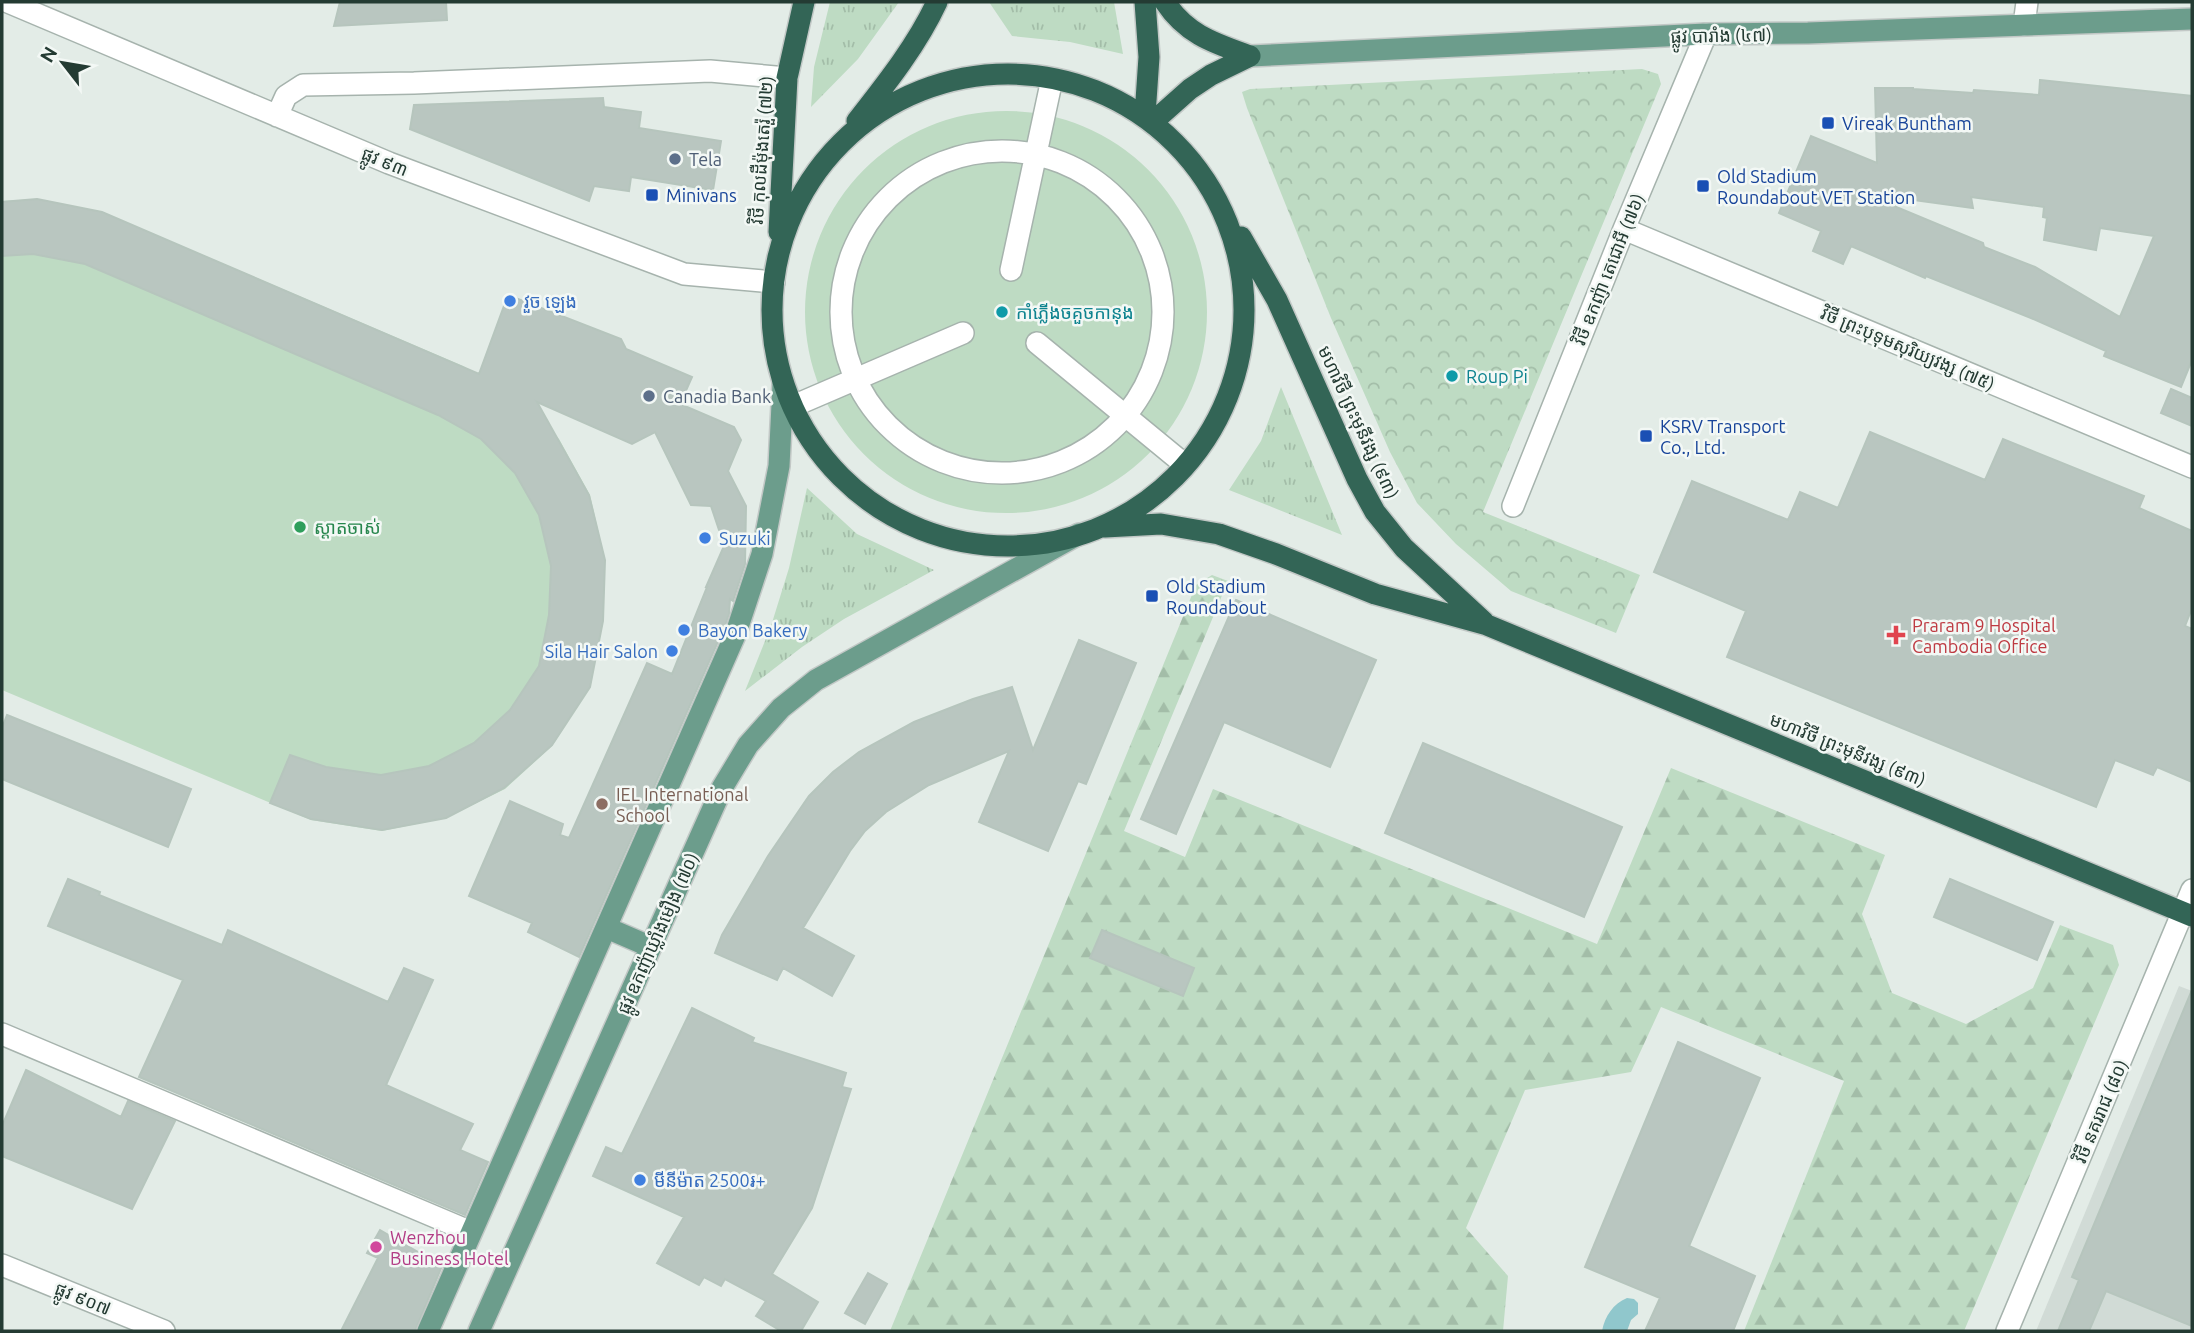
<svg xmlns="http://www.w3.org/2000/svg" width="2194" height="1333" font-family="Ubuntu,'Noto Sans Khmer',sans-serif">
  <style>
    .built { fill: #d1dbd6 }
    .grass { fill: url(#grass-tufts) }
    .forest { fill: url(#forest-firs) }
    .park { fill: url(#park-crowns) }
    .garden { fill: #bedbc3 }
    .water { fill: #90c7cc }
    .building { fill: #b9c6c0; stroke: #b6c5bd; stroke-width: 2; fill-rule: evenodd }
    .lines { fill: none; stroke-linecap: round; stroke-linejoin: round }
    .minor-casing { stroke: #a6b3ad; stroke-width: 24 }
    .major-casing { stroke: #c2c8c6; stroke-width: 24 }
    .highway-casing { stroke: #c2c8c6; stroke-width: 24 }
    .minor { stroke: #fff; stroke-width: 21 }
    .major { stroke: #6c9d8c; stroke-width: 21 }
    .highway { stroke: #336556; stroke-width: 21 }
    .transit-dot { fill: #1a4fb4; stroke: #f3f8f5; stroke-width: 2.5 }
    .service-dot { fill: #5c6f8a; stroke: #f3f8f5; stroke-width: 2.5 }
    .shop-dot { fill: #3f7fe0; stroke: #f3f8f5; stroke-width: 2.5 }
    .culture-dot { fill: #0f9aa8; stroke: #f3f8f5; stroke-width: 2.5 }
    .leisure-dot { fill: #2e9e5b; stroke: #f3f8f5; stroke-width: 2.5 }
    .health-dot { fill: #e0444e; stroke: #f3f8f5; stroke-width: 2.5 }
    .education-dot { fill: #8d6e63; stroke: #f3f8f5; stroke-width: 2.5 }
    .hotel-dot { fill: #d1479c; stroke: #f3f8f5; stroke-width: 2.5 }
    .labels { text-anchor: middle; dominant-baseline: central; stroke-width: 5; stroke-linejoin: round; paint-order: stroke }
    .street-label { font-size: 18px; fill: #243b33; stroke: #f3f8f5 }
    .transit-label { font-size: 18px; fill: #164399; stroke: #f3f8f5; text-anchor: start }
    .service-label { font-size: 18px; fill: #4e5e75; stroke: #f3f8f5; text-anchor: start }
    .shop-label { font-size: 18px; fill: #366cbe; stroke: #f3f8f5; text-anchor: start }
    .culture-label { font-size: 18px; fill: #0d838f; stroke: #f3f8f5; text-anchor: start }
    .leisure-label { font-size: 18px; fill: #27864d; stroke: #f3f8f5; text-anchor: start }
    .health-label { font-size: 18px; fill: #be3a42; stroke: #f3f8f5; text-anchor: start }
    .education-label { font-size: 18px; fill: #785e54; stroke: #f3f8f5; text-anchor: start }
    .hotel-label { font-size: 18px; fill: #b23c85; stroke: #f3f8f5; text-anchor: start }
  </style>
  <defs>
    <pattern id="grass-tufts" width="24" height="20" patternUnits="userSpaceOnUse" patternTransform="scale(1.75)"><rect width="24" height="20" fill="#bedbc3"/><path d="M3 7l-1-3M5 7V3M7 7l1-3M15 17l-1-3M17 17v-4M19 17l1-3" fill="none" stroke="#a3bda8"/></pattern>
    <pattern id="forest-firs" width="22" height="20" patternUnits="userSpaceOnUse" patternTransform="scale(1.75)"><rect width="22" height="20" fill="#bedbc3"/><path d="M5 1l3.5 6h-7zM16 11l3.5 6h-7z" fill="#a3bda8"/></pattern>
    <pattern id="park-crowns" width="20" height="18" patternUnits="userSpaceOnUse" patternTransform="scale(1.75)"><rect width="20" height="18" fill="#bedbc3"/><path d="M2 6a3 3 0 1 1 6 0M12 15a3 3 0 1 1 6 0" fill="none" stroke="#a3bda8"/></pattern>
  </defs>
  <rect width="100%" height="100%" fill="#e3ece7"/>
  <path class="built" d="M2179,986L2192,991V1331H2036Z"/>
  <path class="grass" d="M830,2H899L858,59L811,107L814,67Z
    M989,2H1114L1123,54L1070,42L1012,36Z
    M1281,387L1342,535L1229,490L1261,441Z
    M807,488L857,534L934,570L844,619L802,647L745,691L771,626L789,568Z"/>
  <path class="forest" d="M1212,575L1228,581L1124,831L1185,857L1213,789L1597,944L1671,768L1885,855L1862,914L1892,993L1966,1024L2033,988L2060,925L2113,945L2119,965L1964,1331H1744L1844,1081L1661,1007L1631,1072L1525,1090L1466,1228L1508,1276L1503,1331H890L1196,585Z"/>
  <path class="park" d="M1642,69L1658,74L1661,84L1483,512L1640,575L1616,633L1511,591L1456,544L1417,503L1390,452L1331,318L1247,108L1242,92L1250,89Z"/>
  <path class="garden" d="M805 312a201 201 0 1 1 402 0a201 201 0 1 1-402 0Z
    M37,199L102,212L463,366L514,395L559,439L590,495L605,560L603,621L590,687L552,746L505,789L446,818L382,831L311,820L2,690V201Z"/>
  <path class="water" d="M1627,1298L1634,1299L1638,1303V1314L1631,1320L1627,1331H1602C1605,1316 1613,1304 1627,1298Z"/>
  <path class="building" d="M340,2H446L447,20L334,26Z
    M2040,80L2192,96V360L2181,387L2104,356L2106,351L2031,318L1926,276L1925,278L1851,246L1843,264L1813,251L1821,231L1779,213L1811,136L1877,163L1875,88H1913V89L1973,93L1974,90L2039,95ZM1877,195L1973,208L1971,197L2044,207L2043,217L2047,218L2044,240L2096,250L2100,228L2154,236L2120,317L2035,267L1984,247L1983,243L1877,199Z
    M603,98L604,107L641,112L639,128L721,141L713,190L631,177L629,191L594,186L589,201L410,129L414,105Z
    M37,199L102,212L479,374L508,295L621,339L626,349L692,377L680,404L734,427L741,440L728,471L746,506L745,564L733,601L730,599L729,614L724,628L579,957L528,932L532,923L469,896L510,801L563,824L560,835L569,838L647,663L672,674L707,587H706L728,537L719,530L711,506L691,505L655,432L632,444L537,402L589,495L605,560L603,621L590,687L552,745L504,788L446,818L382,830L311,819L270,803L290,755L326,767L381,775L429,766L474,743L510,710L539,666L549,615L551,566L539,515L515,473L481,439L438,415L85,264L33,254L2,256V202Z
    M2171,389L2192,398V426L2161,413Z
    M1870,432L1985,480L2003,439L2144,496L2139,508L2192,531V608L2185,626L2192,629V782L2157,767L2153,775L2115,760L2096,807L1727,657L1746,611L1654,572L1692,481L1788,520L1800,492L1838,508Z
    M1236,600L1376,660L1330,767L1224,722L1176,834L1141,819Z
    M1079,640L1136,663L1086,784L1078,781L1048,851L979,822L1009,751L929,785L886,812L865,831L850,851L803,928L854,956L832,996L783,968L777,980L715,953L722,935L768,856L809,796L833,772L859,752L914,722L973,699L1012,687L1033,750Z
    M7,715L191,789L168,847L2,779V728Z
    M1423,743L1622,827L1584,917L1385,833Z
    M68,879L100,892L99,895L222,945L228,930L388,1002L404,968L433,980L386,1085L473,1124L460,1150L488,1162L465,1215L139,1077L183,980L48,926Z
    M1950,879L2053,922L2037,960L1934,917Z
    M1102,930L1194,968L1183,996L1090,958Z
    M2192,990V1326L2106,1291L2089,1331H2058L2079,1280L2072,1277Z
    M692,1008L754,1038L752,1042L846,1073L842,1087L851,1089L812,1208L772,1274L818,1302L801,1331H781L756,1316L766,1301L725,1279L721,1286L704,1277L699,1285L657,1263L684,1217L593,1176L606,1147L622,1154Z
    M1678,1042L1760,1078L1689,1246L1755,1276L1733,1331H1645L1660,1298L1585,1267Z
    M26,1070L121,1117L128,1101L175,1121L132,1209L2,1156V1126Z
    M380,1230L442,1266L415,1331H341L378,1258L367,1253Z
    M868,1273L887,1284L865,1324L845,1313Z"/>
  <g class="lines">
    <defs>
      <path id="minor" d="M8,2L389,163L684,274L774,282
        M2024,25L2027,2
        M277,116L286,96L303,85L414,83L710,71L787,78
        M841 312a161 161 0 1 1 322 0a161 161 0 1 1-322 0Z
        M1624,229L2192,467
        M1011,270L1052,79
        M1037,343L1184,464
        M791,407L963,333
        M1513,506L1624,229L1706,34
        M2,1034L471,1232
        M2,1265L164,1331
        M2007,1331L2192,890"/>
      <path id="major" d="M1250,56L1706,34L1808,33L2192,19
        M607,928L651,947
        M428,1331L736,633L762,554L779,466L783,384
        M479,1331L722,788L748,745L781,708L816,680L1079,534"/>
      <path id="highway" d="M1165,2C1187,35 1214,43 1250,56
        M772 310a236 236 0 1 1 472 0a236 236 0 1 1-472 0Z
        M1145,115L1149,57L1145,2
        M857,121C886,84 917,45 937,2
        M1154,121L1190,89L1211,75L1250,56
        M779,232L787,78L804,2
        M1241,237L1277,300L1357,479L1375,512L1404,548L1484,622
        M1105,527L1161,524L1219,534L1276,554L1375,594L1487,625L2192,916"/>
    </defs>
    <use href="#minor" class="minor-casing"/>
    <use href="#major" class="major-casing"/>
    <use href="#highway" class="highway-casing"/>
    <use href="#minor" class="minor"/>
    <use href="#major" class="major"/>
    <use href="#highway" class="highway"/>
  </g>
  <g class="transit-dot">
    <rect x="1821" y="116" width="14" height="14" rx="3.5"/>
    <rect x="1696" y="179" width="14" height="14" rx="3.5"/>
    <rect x="645" y="188" width="14" height="14" rx="3.5"/>
    <rect x="1639" y="429" width="14" height="14" rx="3.5"/>
    <rect x="1145" y="589" width="14" height="14" rx="3.5"/>
  </g>
  <g class="service-dot">
    <circle cx="675" cy="159" r="7"/>
    <circle cx="649" cy="396" r="7"/>
  </g>
  <g class="shop-dot">
    <circle cx="510" cy="301" r="7"/>
    <circle cx="705" cy="538" r="7"/>
    <circle cx="684" cy="630" r="7"/>
    <circle cx="672" cy="651" r="7"/>
    <circle cx="640" cy="1180" r="7"/>
  </g>
  <g class="culture-dot">
    <circle cx="1002" cy="312" r="7"/>
    <circle cx="1452" cy="376" r="7"/>
  </g>
  <circle class="leisure-dot" cx="300" cy="527" r="7"/>
  <path class="health-dot" d="M1892.5 624.5h7v7h7v7h-7v7h-7v-7h-7v-7h7z"/>
  <circle class="education-dot" cx="602" cy="804" r="7"/>
  <circle class="hotel-dot" cx="376" cy="1247" r="7"/>
  <g class="labels">
    <g class="street-label">
      <text transform="translate(1721 35) rotate(-1)">ផ្លូវ បារាំង (៤៧)</text>
      <text transform="translate(761 150) rotate(-86)">វិថី កុលដឺម៉ុងតេរ៉ួ (៧២)</text>
      <text transform="translate(385 161) rotate(22)">ផ្លូវ ៩៣</text>
      <text transform="translate(1608 269) rotate(-68)">វិថី ឧកញ៉ា តេជោអី (៧៦)</text>
      <text transform="translate(1908 348) rotate(23)">វិថី ព្រះបុទុមសុរិយ្យវង្ស (៧៥)</text>
      <text transform="translate(1359 422) rotate(65)">មហាវិថី ព្រះមុនីវង្ស (៩៣)</text>
      <text transform="translate(1848 749) rotate(22)">មហាវិថី ព្រះមុនីវង្ស (៩៣)</text>
      <text transform="translate(657 933) rotate(-66)">ផ្លូវ ឧកញ៉ាឃ្លាំងមឿង (៧០)</text>
      <text transform="translate(2100 1111) rotate(-67)">វិថី នគររាជ (៨០)</text>
      <text transform="translate(83 1298) rotate(22)">ផ្លូវ ៩០៧</text>
    </g>
    <g class="transit-label">
      <text x="1842" y="123">Vireak Buntham</text>
      <text x="1717" y="176">Old Stadium<tspan x="1717" dy="21">Roundabout VET Station</tspan></text>
      <text x="666" y="195">Minivans</text>
      <text x="1660" y="426">KSRV Transport<tspan x="1660" dy="21">Co., Ltd.</tspan></text>
      <text x="1166" y="586">Old Stadium<tspan x="1166" dy="21">Roundabout</tspan></text>
    </g>
    <g class="service-label">
      <text x="689" y="159">Tela</text>
      <text x="663" y="396">Canadia Bank</text>
    </g>
    <g class="shop-label">
      <text x="524" y="301">វួច ឡេង</text>
      <text x="719" y="538">Suzuki</text>
      <text x="698" y="630">Bayon Bakery</text>
      <text x="658" y="651" text-anchor="end">Sila Hair Salon</text>
      <text x="654" y="1180">មីនីម៉ាត 2500៛+</text>
    </g>
    <g class="culture-label">
      <text x="1016" y="312">កាំភ្លើងចគួចកានុង</text>
      <text x="1466" y="376">Roup Pi</text>
    </g>
    <g class="leisure-label">
      <text x="314" y="527">ស្ដាតចាស់</text>
    </g>
    <g class="health-label">
      <text x="1912" y="625">Praram 9 Hospital<tspan x="1912" dy="21">Cambodia Office</tspan></text>
    </g>
    <g class="education-label">
      <text x="616" y="794">IEL International<tspan x="616" dy="21">School</tspan></text>
    </g>
    <g class="hotel-label">
      <text x="390" y="1237">Wenzhou<tspan x="390" dy="21">Business Hotel</tspan></text>
    </g>
  </g>
  <rect width="2194" height="1333" fill="none" stroke="#243b33" stroke-width="7"/>
  <g transform="translate(63 63) rotate(301)" stroke="#f3f8f5" stroke-width="5" paint-order="stroke">
  <path d="M0-5L12 26L0 18L-12 26Z" fill="#243b33"/>
  <text y="-10" font-size="19" font-weight="bold" text-anchor="middle" fill="#243b33">N</text>
  </g>
</svg>
